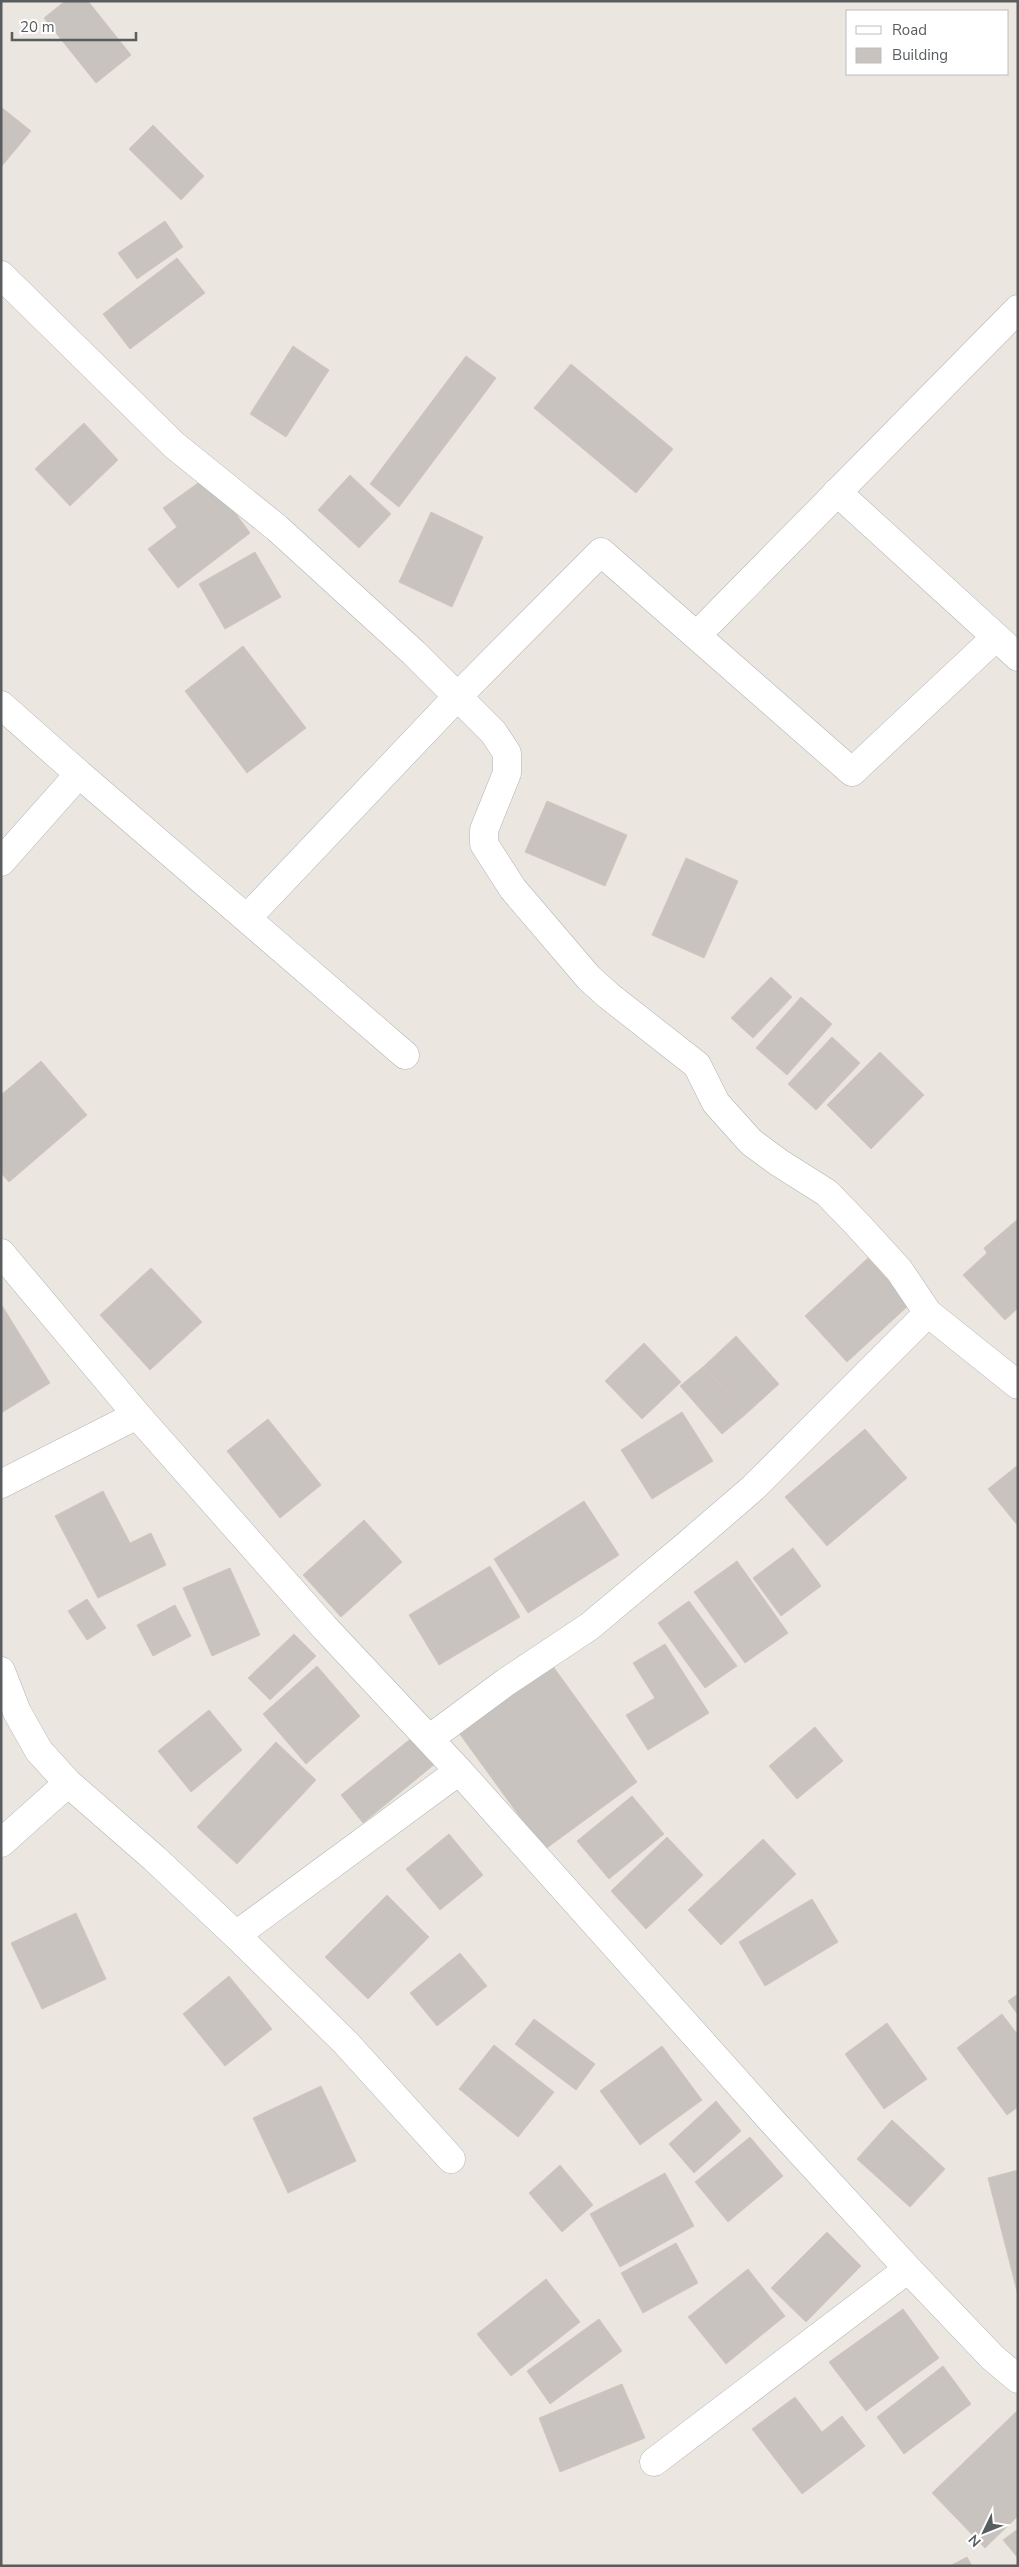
<svg xmlns="http://www.w3.org/2000/svg" width="1019" height="2567" font-family="'Nunito Sans',sans-serif">
  <style>
    .building { fill: #c8c3be; stroke: #d0c7bd }
    .lines { fill: none; stroke-linecap: round; stroke-linejoin: round }
    .minor-casing { stroke: #b0b4b7; stroke-width: 29 }
    .minor { stroke: #fff; stroke-width: 28 }
  </style>
  <rect width="100%" height="100%" fill="#ebe6df"/>
  <path class="building" d="M65,1H88L131,55L96,83L44,18Z
    M1,107L31,131L1,167Z
    M153,125L204,176L181,200L129,149Z
    M165,221L183,247L137,279L118,253Z
    M177,258L205,293L130,349L103,314Z
    M293,346L329,370L286,437L250,414Z
    M466,356L496,378L399,507L370,484Z
    M571,364L673,449L636,493L534,408Z
    M84,423L118,460L70,506L35,469Z
    M350,475L391,514L359,548L318,510Z
    M208,476L250,533L178,588L148,549L177,527L163,508Z
    M431,512L483,537L452,607L399,582Z
    M255,552L281,597L225,629L199,584Z
    M243,646L306,728L247,773L185,691Z
    M547,801L627,835L605,886L525,852Z
    M686,858L738,881L704,958L652,935Z
    M771,977L792,997L753,1038L731,1018Z
    M801,997L832,1024L787,1075L756,1048Z
    M832,1037L860,1063L816,1110L788,1084Z
    M880,1052L924,1095L871,1149L827,1105Z
    M41,1061L87,1115L9,1182L1,1173V1095Z
    M1018,1219V1308L1005,1320L963,1275L987,1253L984,1248Z
    M868,1258L910,1304L847,1362L805,1316Z
    M151,1268L202,1322L150,1370L100,1315Z
    M1,1304L50,1383L1,1413Z
    M736,1336L779,1384L746,1414L704,1366Z
    M644,1343L681,1382L642,1419L605,1381Z
    M704,1366L746,1414L722,1434L680,1386Z
    M682,1412L713,1461L652,1499L621,1450Z
    M268,1419L321,1485L280,1518L227,1451Z
    M865,1429L907,1478L827,1546L785,1497Z
    M1018,1465V1526L988,1489Z
    M103,1491L130,1543L151,1533L166,1565L98,1598L55,1516Z
    M584,1501L619,1555L528,1613L494,1559Z
    M364,1520L402,1562L341,1617L303,1575Z
    M793,1548L821,1586L781,1616L753,1578Z
    M737,1561L788,1633L745,1663L694,1592Z
    M490,1566L520,1617L439,1665L409,1615Z
    M230,1568L260,1635L212,1656L183,1588Z
    M87,1599L106,1628L87,1640L68,1611Z
    M689,1601L737,1666L705,1688L658,1623Z
    M175,1605L191,1636L153,1656L137,1625Z
    M294,1634L316,1656L270,1700L248,1678Z
    M665,1644L709,1713L648,1750L626,1715L655,1698L633,1663Z
    M552,1665L637,1782L544,1850L459,1733Z
    M317,1666L360,1716L306,1764L263,1714Z
    M209,1710L242,1750L191,1792L158,1751Z
    M815,1727L843,1761L797,1799L769,1766Z
    M414,1736L436,1763L363,1823L341,1795Z
    M276,1742L316,1780L237,1864L197,1827Z
    M632,1796L664,1834L609,1879L577,1841Z
    M449,1834L483,1875L440,1910L406,1869Z
    M667,1837L703,1875L646,1929L611,1891Z
    M763,1839L796,1874L721,1945L688,1910Z
    M387,1895L429,1937L368,1999L325,1957Z
    M812,1899L838,1942L765,1986L739,1942Z
    M76,1913L106,1979L42,2009L11,1943Z
    M460,1953L487,1986L437,2026L410,1993Z
    M229,1976L272,2029L225,2066L183,2014Z
    M1018,1994V2015L1008,2001Z
    M1002,2014L1018,2035V2107L1007,2115L957,2048Z
    M534,2019L595,2064L576,2090L515,2044Z
    M887,2023L927,2079L884,2109L845,2054Z
    M494,2045L554,2092L518,2137L459,2089Z
    M662,2046L702,2100L640,2145L600,2091Z
    M321,2086L356,2161L288,2193L253,2118Z
    M716,2101L741,2131L694,2173L669,2144Z
    M892,2120L945,2169L910,2207L857,2159Z
    M750,2137L783,2176L728,2222L695,2182Z
    M560,2165L593,2205L562,2232L529,2193Z
    M1018,2170V2295L988,2178Z
    M665,2173L694,2226L620,2267L590,2214Z
    M827,2232L861,2266L806,2322L771,2288Z
    M676,2243L698,2283L643,2313L621,2273Z
    M748,2269L785,2316L726,2364L688,2317Z
    M546,2279L580,2322L511,2376L477,2334Z
    M903,2309L939,2358L866,2411L829,2362Z
    M599,2319L622,2351L550,2404L527,2371Z
    M943,2366L971,2404L904,2454L877,2417Z
    M622,2384L645,2438L560,2472L539,2418Z
    M795,2397L822,2432L842,2416L865,2446L802,2494L752,2429Z
    M1017,2411L1018,2516L985,2548L932,2493Z
    M1018,2529V2558L1003,2540Z
    M967,2557L972,2566H950Z"/>
  <g class="lines">
    <defs>
      <path id="minor" d="M1,275L174,445L277,528L414,653L493,732L507,753V773L484,830V844L513,889L589,978L609,996L697,1065L716,1103L751,1142L778,1162L827,1193L857,1224L899,1270L928,1313L753,1488L688,1544L590,1626L506,1682L429,1739
        M837,492L1018,657
        M697,635L1018,309
        M1,705L79,774
        M1,862L79,774L405,1055
        M247,918L457,697L601,552L852,772L996,637
        M1,1253L137,1415L325,1628L459,1771L773,2122L908,2269L992,2357L1018,2379
        M928,1313L1018,1385
        M1,1484L137,1415
        M1,1671L17,1712L39,1751L68,1783L154,1858L236,1935L459,1771
        M1,1843L68,1783
        M236,1935L346,2043L451,2159
        M654,2462L908,2269"/>
    </defs>
    <use href="#minor" class="minor-casing"/>
    <use href="#minor" class="minor"/>
  </g>
  <rect width="1019" height="2567" fill="none" stroke="#585d60" stroke-width="5"/>
  <rect x="846" y="10" width="162" height="65" fill="#ffffff" stroke="#bcbebf"/>
  <rect x="856" y="26" width="25" height="8" fill="#ffffff" stroke="#bcbebf"/>
  <text x="892" y="35" font-size="15" fill="#585d60">Road</text>
  <rect x="856" y="48" width="25" height="15" fill="#c8c3be" stroke="#bcbebf"/>
  <text x="892" y="60" font-size="15" fill="#585d60">Building</text>
  <g transform="translate(984 2532) rotate(227)" stroke="#ffffff" stroke-width="4" paint-order="stroke">
  <path d="M0-4L9 19L0 12L-9 19Z" fill="#585d60"/>
  <text y="-8" font-size="14" font-weight="bold" text-anchor="middle" fill="#585d60">N</text>
  </g>
  <path d="M12 32v8h124v-8" fill="none" stroke="#585d60" stroke-width="2.5"/>
  <text x="20" y="32" font-size="15" fill="#585d60" stroke="#ffffff" stroke-width="4" paint-order="stroke">20 m</text>
</svg>
